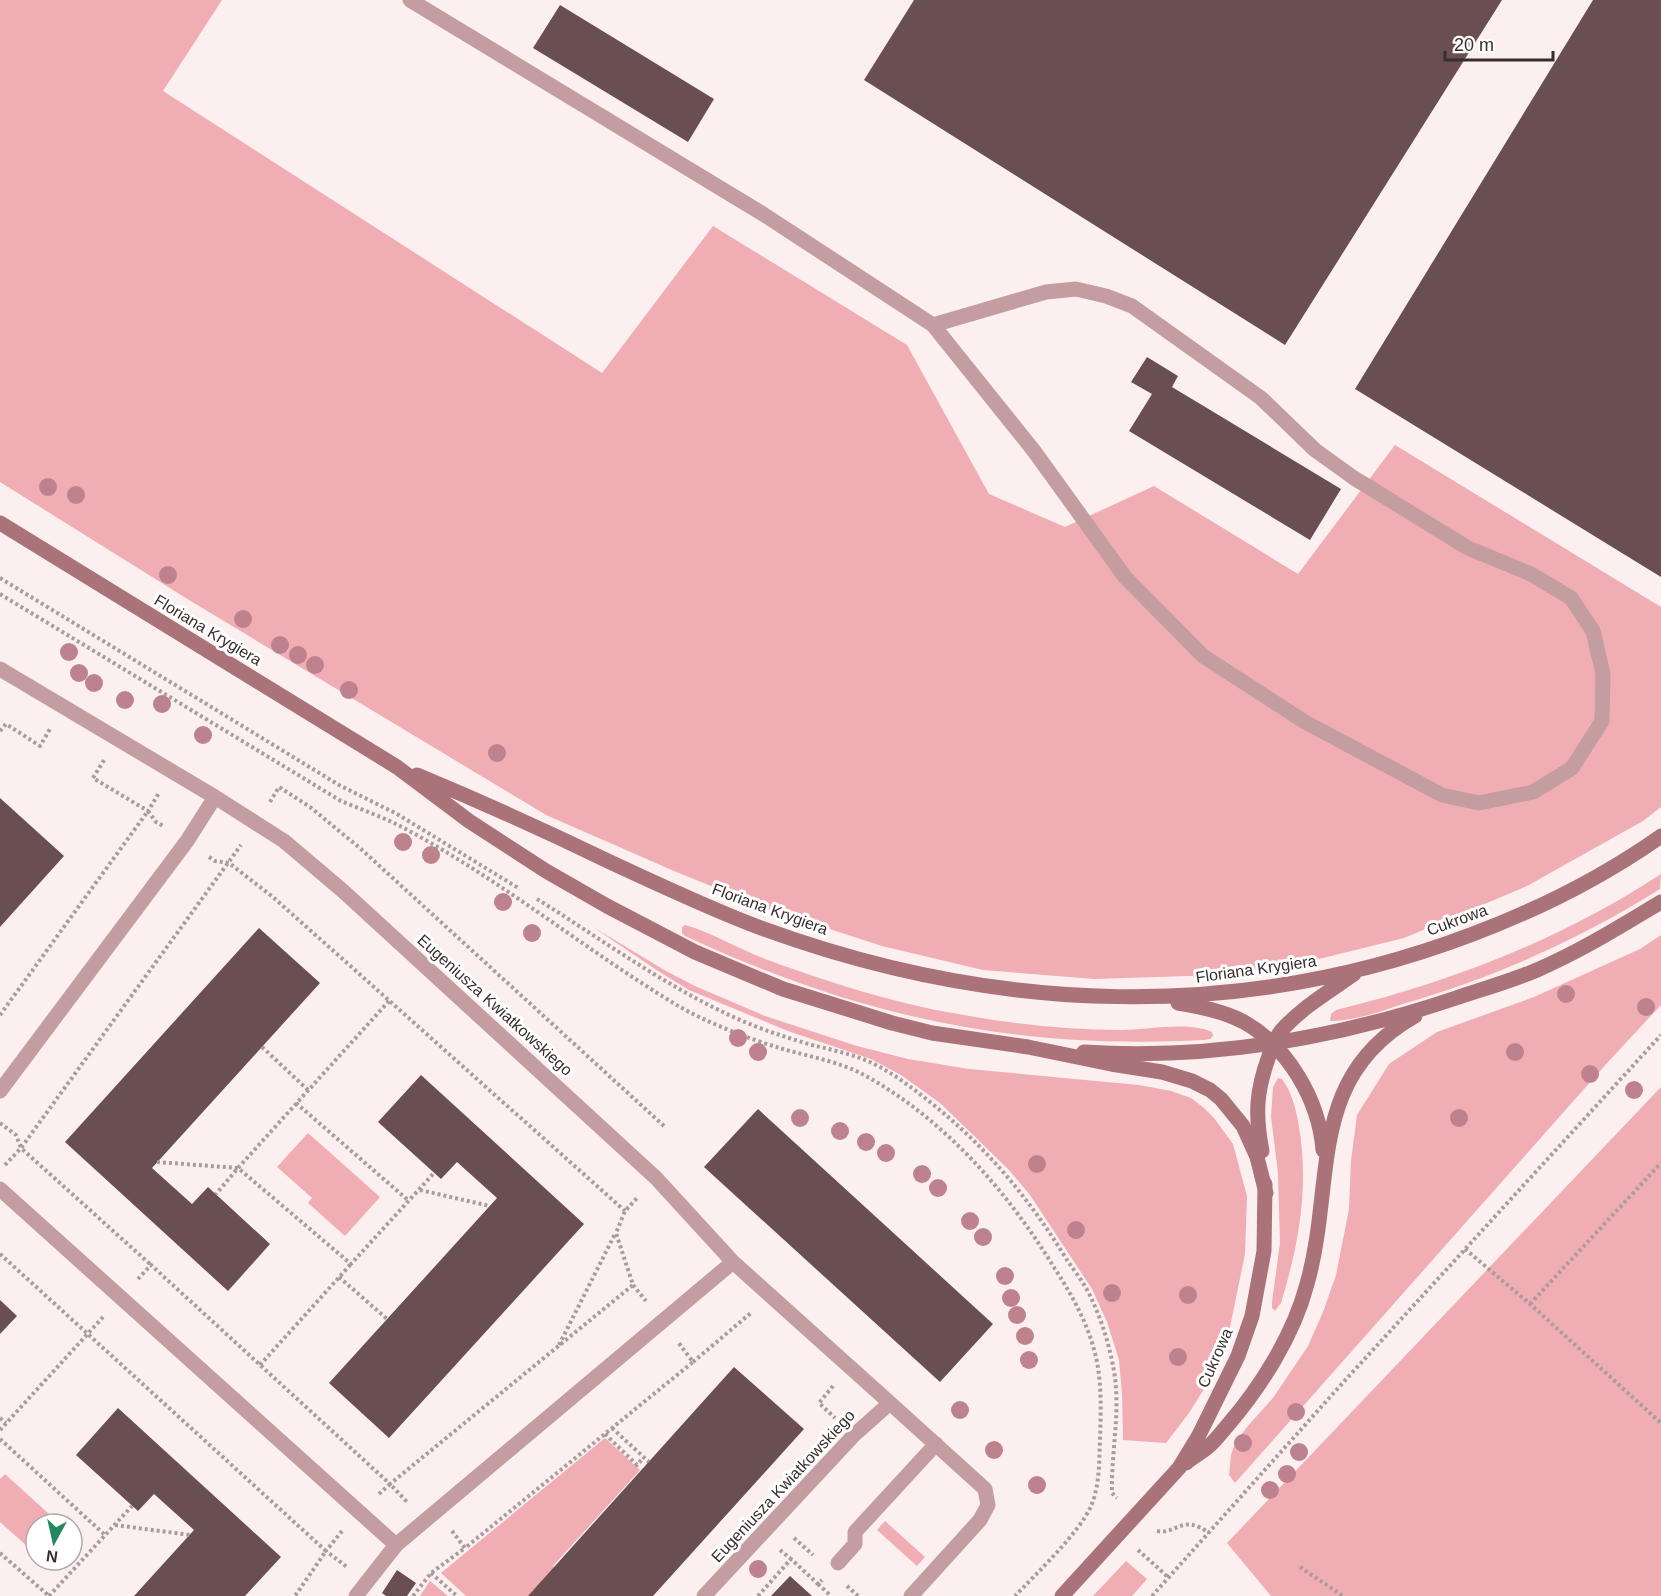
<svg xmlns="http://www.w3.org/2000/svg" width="1661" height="1596" font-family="Helvetica,sans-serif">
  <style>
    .green { fill: #f1adb4 }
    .building { fill: #694f52 }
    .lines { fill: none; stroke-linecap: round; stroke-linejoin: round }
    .path { stroke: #a99c9d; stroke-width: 4; stroke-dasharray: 3 3; stroke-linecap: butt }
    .lane { stroke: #c39da0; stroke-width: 15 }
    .street { stroke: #c39da0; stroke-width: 15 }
    .secondary { stroke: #aa7279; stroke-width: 15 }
    .tree { fill: #be828e }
    .labels { text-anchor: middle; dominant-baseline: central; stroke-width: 6; stroke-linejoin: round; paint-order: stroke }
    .street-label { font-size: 16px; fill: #392d2e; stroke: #fff }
  </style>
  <rect width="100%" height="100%" fill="#fceff0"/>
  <path class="green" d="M0,0H222L163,91L602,373L713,226L907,345L989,494L1065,527L1154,486L1298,574L1395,445L1661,607V807L1643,821L1527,886L1404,938L1311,961L1220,975L1094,979L983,970L882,946L768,909L674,871L546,815L189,600L0,482Z
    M1661,874L1660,889C1580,939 1496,977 1406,1003C1382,1011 1355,1021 1330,1021L1331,1014L1336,1010C1451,982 1562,939 1661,874Z
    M685,925C711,932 739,949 765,959C828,982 892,1003 958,1014C1012,1024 1067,1030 1122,1030C1148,1030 1188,1021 1212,1032L1213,1036L1210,1039L1204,1040C1012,1050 858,1016 685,936L682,933V927Z
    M593,927L666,971L695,986L765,1016L857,1046L908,1059L969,1069L1139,1085L1171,1091L1191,1098L1204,1108L1214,1118L1233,1144L1247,1196L1245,1254L1229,1332L1204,1389L1189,1413L1166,1443L1123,1440L1122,1394L1119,1360L1107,1322L1092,1289L1030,1195L1009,1170L968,1130L940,1103L901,1075L871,1059L788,1031L689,990L658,971Z
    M1661,935V1005L1608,1062L1235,1483L1229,1475L1231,1455L1235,1443L1247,1427L1273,1398L1308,1346L1323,1312L1336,1275L1349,1209L1351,1161L1357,1115L1389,1064L1437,1032L1534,997L1640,949Z
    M1278,1078L1282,1079C1291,1091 1295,1106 1298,1121C1310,1184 1299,1244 1281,1303L1275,1311L1272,1308V1302L1280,1243L1278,1173L1271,1117L1273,1087Z
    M1661,1087V1596H1271L1227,1543Z
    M308,1133L380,1197L345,1236L308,1203L312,1198L277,1167Z
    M605,1438L640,1470L553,1566L579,1590L574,1596H466L441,1573Z
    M5,1474L60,1524H36V1554L0,1522V1479Z
    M885,1521L925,1557L917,1566L877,1530Z
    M1126,1561L1147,1579L1132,1596H1093Z
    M430,1581L448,1596H420Z"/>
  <path class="building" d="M914,0H1502L1285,345L864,80Z
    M1593,0H1661V577L1355,389Z
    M560,5L714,99L688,142L533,48Z
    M1147,357L1178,376L1172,387L1341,489L1310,540L1129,431L1152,394L1131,382Z
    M0,798L64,856L0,927Z
    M259,928L320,983L152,1168L192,1204L208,1187L270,1244L228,1291L65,1142Z
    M421,1075L584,1224L389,1438L329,1383L497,1198L457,1162L441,1179L378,1122Z
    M758,1109L993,1324L940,1382L704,1167Z
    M0,1300L17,1316L0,1334Z
    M734,1367L804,1429L653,1596H528Z
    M118,1408L281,1557L245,1596H134L194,1530L154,1494L138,1511L76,1455Z
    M397,1570L416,1583L407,1596H386L382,1593Z
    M790,1576L812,1596H771Z"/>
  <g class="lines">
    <path class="path" d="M0,578L339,785L397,814L520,889
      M0,594L341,801C360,809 380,816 398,825C496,876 581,947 675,1004C705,1022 749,1039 783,1049C811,1057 841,1062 866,1076C945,1120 1008,1192 1055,1269C1072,1295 1087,1322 1095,1353C1102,1381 1101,1410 1100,1439C1099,1462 1100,1485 1091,1506C1080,1532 1036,1574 1015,1596
      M0,731L6,724L40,746L50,729
      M104,760L93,778L148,811L159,793
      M270,802L279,787L310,807L361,849L664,1126
      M209,857L215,861L229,863L273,897L625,1211
      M537,899C598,937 658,981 723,1012C751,1026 781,1036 812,1045C832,1050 853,1054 872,1063C895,1074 915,1090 935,1106C989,1150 1031,1201 1067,1260C1076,1273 1087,1287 1093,1302C1103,1324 1110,1348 1114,1371C1121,1412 1111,1452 1112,1493L1117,1498
      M389,1001L238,1168L351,1264L434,1173
      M0,1015L148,811L156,822L165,827
      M262,1047L308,1090
      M296,1103L409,1201
      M0,1123L16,1135L21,1148L151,1265
      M157,1162L238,1168L216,1194
      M5,1165L21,1148L241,845
      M420,1190L490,1206
      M1465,1249L1530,1304L1661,1423
      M0,1254L326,1551L295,1596
      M339,1277L387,1319
      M138,1279L151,1265L390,1484L633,1285L616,1233L625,1211L638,1197
      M633,1285L646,1301
      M1530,1304L1661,1163
      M559,1345L615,1234
      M693,1362L752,1312
      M260,1365L351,1264
      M833,1386L819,1403L835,1418
      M0,1418L6,1423
      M612,1428L649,1462
      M0,1430L103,1317
      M605,1434L637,1465L643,1458
      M0,1439L105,1535
      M379,1494L390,1484L408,1503
      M115,1525L190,1535
      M342,1531L326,1551L347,1567
      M452,1531L465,1548L693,1362L678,1342
      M1157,1531C1177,1535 1182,1513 1209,1533
      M794,1538L813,1555
      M780,1550L791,1559
      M1138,1550L1169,1578
      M0,1553L49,1596
      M1300,1567L1343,1596
      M431,1573L457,1596
      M818,1584L831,1596
      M847,1586L858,1596
      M49,1596L132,1506
      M413,1596L431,1573L465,1548
      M758,1596L791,1559L818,1584L822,1580
      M1152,1596L1339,1387L1661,1035"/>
    <path class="lane" d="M410,0L763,214L933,325L1034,451L1125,577L1203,656L1305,722L1442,795L1479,803L1533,792L1572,768L1602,721L1603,674L1593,631L1571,598L1531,574L1468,548L1354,478L1315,450L1261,398L1132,306L1106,296L1076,289L1046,292L933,325"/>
    <path class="street" d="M0,669L215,797L284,841L343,891L656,1178L733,1262L890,1403L854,1435L704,1596
      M0,1091L187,841L215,797
      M0,1189L396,1545
      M890,1403L985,1489L988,1505L980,1520L911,1596
      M838,1563L855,1544V1532L936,1444
      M356,1596L396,1545L733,1262"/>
    <path class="secondary" d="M0,523L397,767L469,821L546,871L607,906L695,952L783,989L892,1023L932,1033L1028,1047L1111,1064L1162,1072L1192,1081L1210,1090L1221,1099L1243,1126L1257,1157L1266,1193
      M417,775C482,802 546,831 610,862C660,885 710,909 761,928C996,1014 1239,1023 1473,934C1539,909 1603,877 1661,836
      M1178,1003C1201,1007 1223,1011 1244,1022C1288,1047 1319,1100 1323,1150
      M1084,1052C1209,1060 1337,1038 1456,998C1483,989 1511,981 1537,970C1581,951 1621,926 1661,902
      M1262,1151C1255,1115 1256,1091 1269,1056C1272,1046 1275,1039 1281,1031C1301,1008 1330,991 1354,974
      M1186,1463C1193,1457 1202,1452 1208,1447C1215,1441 1221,1433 1227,1426C1261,1387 1294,1334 1307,1284C1336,1182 1305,1078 1415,1016
      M1062,1596L1179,1468L1198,1437L1238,1356L1252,1316L1264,1251L1265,1184"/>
  </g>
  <g class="tree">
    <circle cx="48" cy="487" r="9"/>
    <circle cx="76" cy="495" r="9"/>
    <circle cx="168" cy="575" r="9"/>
    <circle cx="243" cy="619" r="9"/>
    <circle cx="280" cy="645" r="9"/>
    <circle cx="69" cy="652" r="9"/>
    <circle cx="298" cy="655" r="9"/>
    <circle cx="315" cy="665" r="9"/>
    <circle cx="79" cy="673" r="9"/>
    <circle cx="94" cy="683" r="9"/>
    <circle cx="349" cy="690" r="9"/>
    <circle cx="125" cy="700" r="9"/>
    <circle cx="162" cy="704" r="9"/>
    <circle cx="203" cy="735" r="9"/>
    <circle cx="497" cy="753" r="9"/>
    <circle cx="403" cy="842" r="9"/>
    <circle cx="431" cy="855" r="9"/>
    <circle cx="503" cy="902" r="9"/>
    <circle cx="532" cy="933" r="9"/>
    <circle cx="1566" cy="994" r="9"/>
    <circle cx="1646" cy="1007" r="9"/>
    <circle cx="738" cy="1038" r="9"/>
    <circle cx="758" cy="1052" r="9"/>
    <circle cx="1515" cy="1052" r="9"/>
    <circle cx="1590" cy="1074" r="9"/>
    <circle cx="1634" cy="1090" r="9"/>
    <circle cx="800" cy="1118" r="9"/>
    <circle cx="1459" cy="1118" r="9"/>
    <circle cx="840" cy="1131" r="9"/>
    <circle cx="866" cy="1142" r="9"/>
    <circle cx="886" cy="1153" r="9"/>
    <circle cx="1037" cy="1164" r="9"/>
    <circle cx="922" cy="1174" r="9"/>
    <circle cx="938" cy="1188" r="9"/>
    <circle cx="970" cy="1221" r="9"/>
    <circle cx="1076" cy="1230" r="9"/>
    <circle cx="983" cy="1237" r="9"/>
    <circle cx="1005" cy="1276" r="9"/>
    <circle cx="1112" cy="1293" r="9"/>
    <circle cx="1188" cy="1295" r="9"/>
    <circle cx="1011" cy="1298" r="9"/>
    <circle cx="1017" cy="1315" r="9"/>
    <circle cx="1025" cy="1336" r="9"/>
    <circle cx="1178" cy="1357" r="9"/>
    <circle cx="1029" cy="1360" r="9"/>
    <circle cx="960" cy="1410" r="9"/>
    <circle cx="1296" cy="1412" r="9"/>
    <circle cx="1243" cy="1443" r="9"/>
    <circle cx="994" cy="1450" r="9"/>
    <circle cx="1299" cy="1452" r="9"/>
    <circle cx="1287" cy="1474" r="9"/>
    <circle cx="1037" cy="1485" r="9"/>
    <circle cx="1270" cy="1490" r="9"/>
    <circle cx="758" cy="1569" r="9"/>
  </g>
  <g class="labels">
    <g class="street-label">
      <text transform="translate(208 630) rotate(31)">Floriana Krygiera</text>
      <text transform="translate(770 909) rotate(20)">Floriana Krygiera</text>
      <text transform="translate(1457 920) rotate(-20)">Cukrowa</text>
      <text transform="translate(1256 969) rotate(-8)">Floriana Krygiera</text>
      <text transform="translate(495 1005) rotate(42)">Eugeniusza Kwiatkowskiego</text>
      <text transform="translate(1215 1358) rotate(-66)">Cukrowa</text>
      <text transform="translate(783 1486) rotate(-47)">Eugeniusza Kwiatkowskiego</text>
    </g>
  </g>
  <g transform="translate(54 1542) rotate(188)"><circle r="28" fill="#ffffff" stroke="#b0abab" stroke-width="1.5"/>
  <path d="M0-4.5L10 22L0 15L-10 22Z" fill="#24865f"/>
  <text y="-9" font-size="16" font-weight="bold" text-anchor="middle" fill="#392d2e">N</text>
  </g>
  <path d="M1445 51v9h108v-9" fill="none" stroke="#392d2e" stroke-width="3"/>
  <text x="1454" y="51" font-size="18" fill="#392d2e" stroke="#ffffff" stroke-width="4.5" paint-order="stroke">20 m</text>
</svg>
